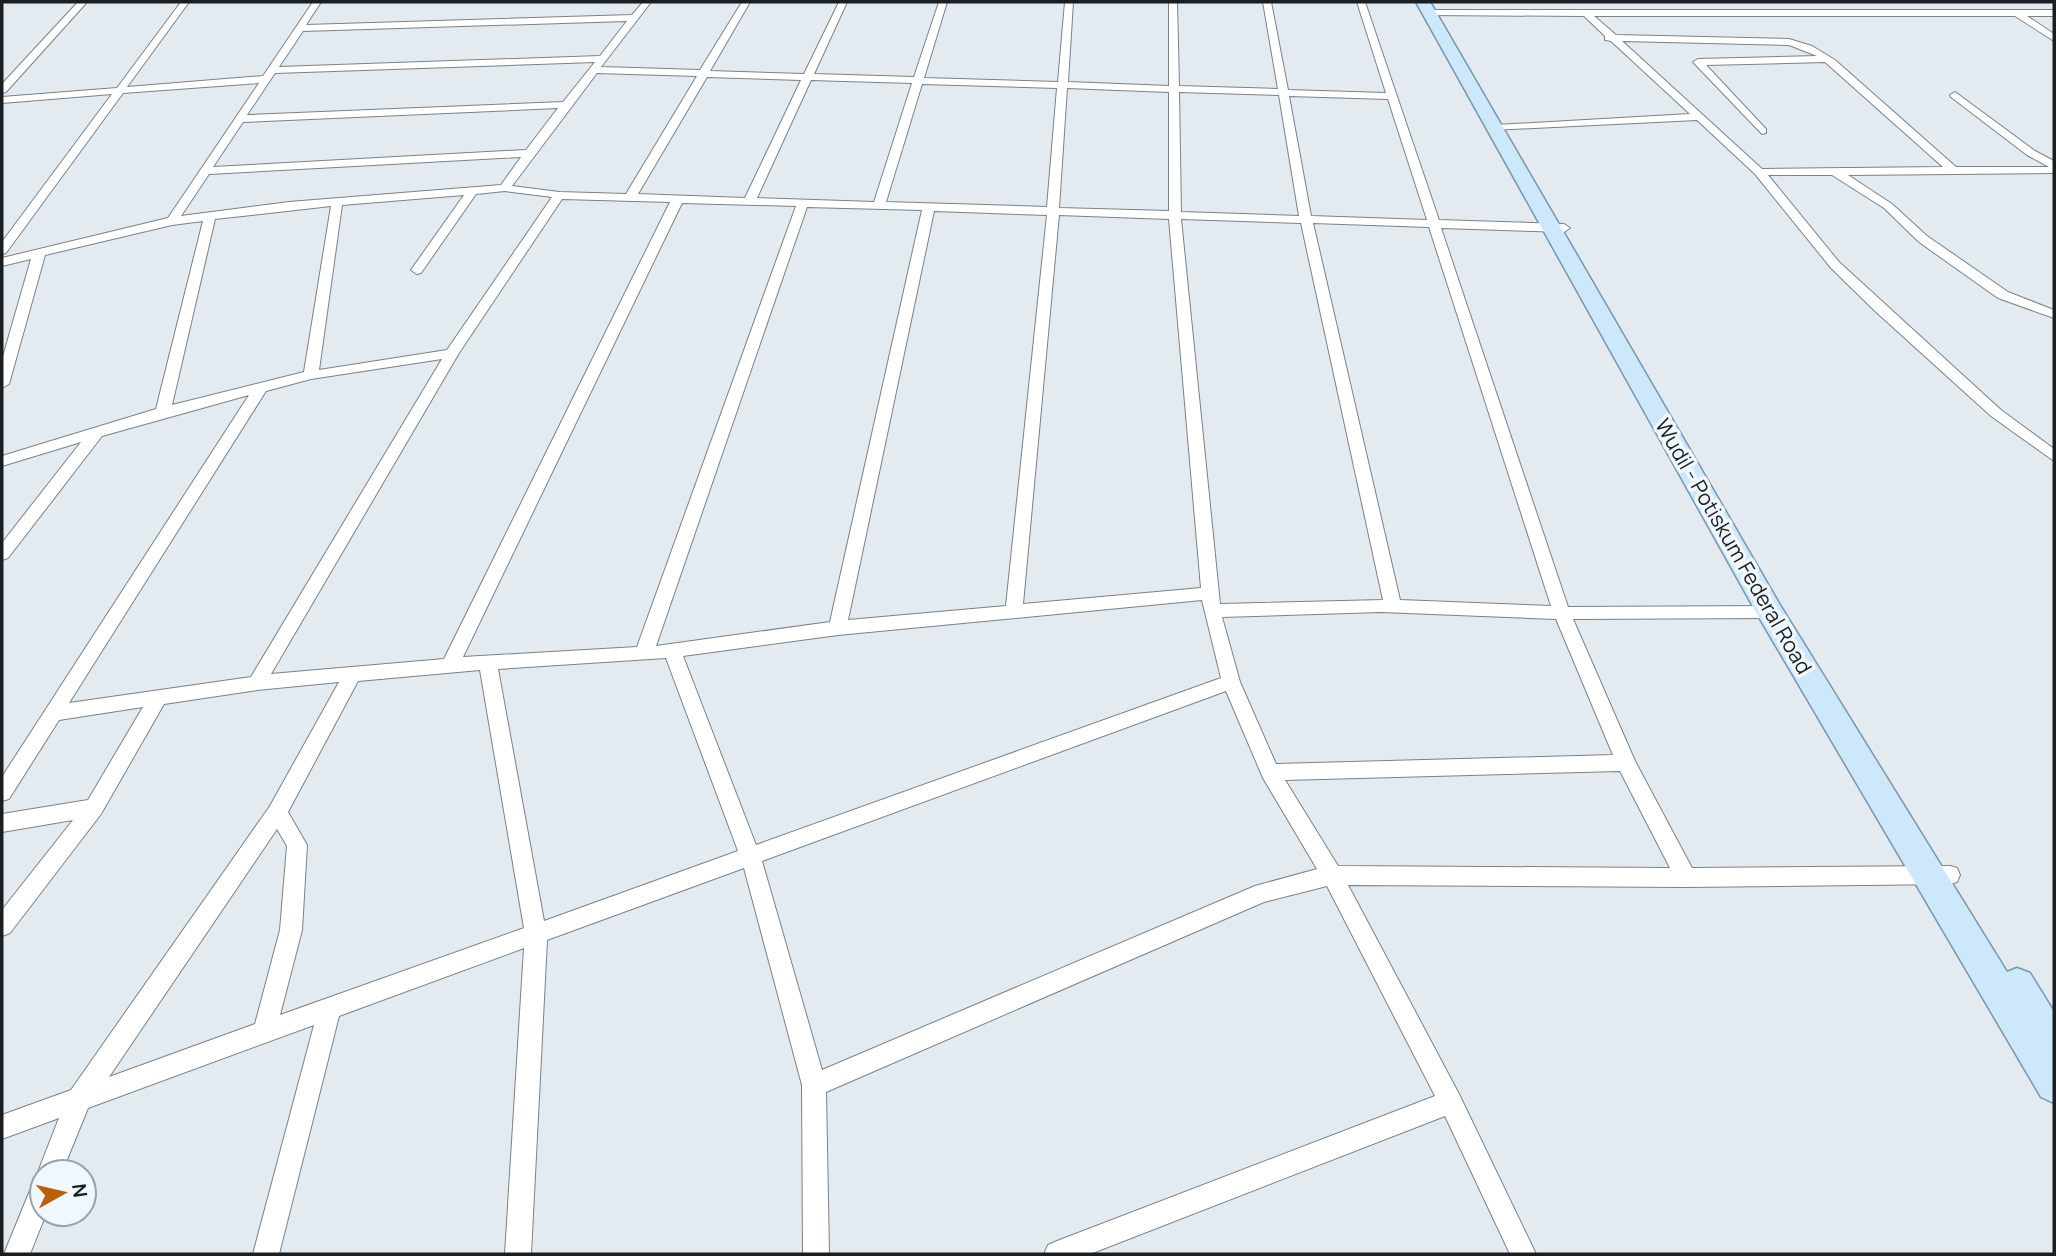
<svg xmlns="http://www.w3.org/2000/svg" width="2056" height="1256" font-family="Manrope,sans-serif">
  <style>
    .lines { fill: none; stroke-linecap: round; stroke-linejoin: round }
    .street-casing { stroke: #7b8187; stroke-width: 2 }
    .primary-casing { stroke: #7996ad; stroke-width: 3 }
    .street { fill: #fff; fill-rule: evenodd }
    .primary { fill: #cde7fb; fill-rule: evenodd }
    .labels { text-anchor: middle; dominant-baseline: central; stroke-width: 7; stroke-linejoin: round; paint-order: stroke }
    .street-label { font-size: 21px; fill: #1b1e20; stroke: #f0f8fe }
  </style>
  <rect width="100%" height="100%" fill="#e3ebf1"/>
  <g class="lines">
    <defs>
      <path id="street" d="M78,2H87L6,92L2,93V84Z
        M181,2H189L127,87L263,76L313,2H321L306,25L632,15L643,2H651L601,67L700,70L742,2H750L710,71L804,74L839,2H847L814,74L914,77L939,2H947L924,78L1058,82L1065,2H1073L1068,82L1169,86V2H1177L1179,86L1278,89L1263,2H1271L1288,90L1386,93L1357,2H1365L1439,220L1564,224L1570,228L1564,232L1441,228L1568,607L1770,606L1776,607L1779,612L1776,617L1770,618L1573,619L1635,761L1692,868L1950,866L1957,868L1960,875L1957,882L1950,884L1686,887L1348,885L1459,1094L1536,1254H1510L1445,1116L1090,1254H1044L1048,1245L1057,1241L1435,1096L1327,886L1264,902L826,1092L829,1254H803L802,1085L744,868L547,940L531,1254H505L524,948L339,1016L279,1254H253L314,1025L88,1108L62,1172H42V1214H46L30,1254H4L33,1183L41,1180L38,1172L59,1118L2,1139V1115L71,1090L270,806L339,682L257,690L164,704L101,814L10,933L2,936V910L73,820L2,832V814L88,800L143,707L59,720L9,799L2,801V777L249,395L102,436L8,558L2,560V543L81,442L2,466V456L156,409L203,221L172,225L45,255L9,384L2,388V360L31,259L2,266V258L168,218L259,83L123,93L6,253L2,254V242L112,94L2,103V97L117,88ZM627,21L600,56L279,67L303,31ZM595,62L563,102L247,115L275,73ZM597,73L697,76L626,194L559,192L512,186ZM707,77L801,80L745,198L638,194ZM811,80L912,83L874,202L757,198ZM922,84L1057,88L1047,207L886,202ZM1067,88L1169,92V211L1059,208ZM1179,92L1279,95L1299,216L1181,212ZM1289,96L1388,99L1427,220L1311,216ZM558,108L526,150L213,167L243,122ZM521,157L501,185L289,202L181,216L209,174ZM505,191L552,197L447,350L319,370L342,205L464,195L411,270L417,274L421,273L476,194ZM562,199L670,202L444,659L271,674L459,353ZM682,203L796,206L637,647L463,657ZM331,206L304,372L172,405L215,219ZM807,207L922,210L830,622L656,646ZM934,211L1047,215L1006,606L848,620ZM1059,215L1169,219L1201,588L1023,604ZM1181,219L1301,223L1383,600L1220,604ZM1313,223L1429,227L1551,606L1400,600ZM442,359L251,677L69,703L266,391L311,379ZM1202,600L1221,678L756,845L683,656L838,635ZM1381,612L1556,619L1613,755L1276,764L1240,682L1222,617ZM666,658L738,851L544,921L498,669ZM480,670L524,928L280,1015L302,930L307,845L288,812L358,681ZM1226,691L1263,778L1317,869L1255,886L822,1070L762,861ZM1620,771L1670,868L1338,866L1285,780ZM277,829L287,846L280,930L255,1024L109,1077Z
        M1429,10H2054V16H2027L2054,34V41L2015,16H1594L1616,35L1789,39L1812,46L1835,60L1956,167H2049L2027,155L1951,97L1950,95L1955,92L2035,151L2054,161V173L1848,175L1892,204L1927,236L2008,292L2054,310V318L1998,298L1919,242L1884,208L1832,175H1768L1839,262L2001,410L2054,449V461L1991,416L1875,311L1831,268L1755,174L1697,120L1492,130V126L1496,125L1690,114L1611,41L1605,40V36L1584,16L1426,15V11ZM1622,41L1789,45L1817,56L1698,59L1693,62L1762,134L1766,133V129L1706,65L1825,62L1943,167L1762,169Z"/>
      <path id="primary" d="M1416,2H1430L1780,605L2007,972L2017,968L2030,973L2054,1012V1103L2041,1097L1760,619Z"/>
    </defs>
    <use href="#street" class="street-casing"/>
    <use href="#primary" class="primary-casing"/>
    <use href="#street" class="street"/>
    <use href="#primary" class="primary"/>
  </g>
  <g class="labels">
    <g class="street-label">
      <text transform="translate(1734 546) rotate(60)">Wudil - Potiskum Federal Road</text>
    </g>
  </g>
  <rect width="2056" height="1256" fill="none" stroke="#1b1e20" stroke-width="7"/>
  <g transform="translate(63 1193) rotate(82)"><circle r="33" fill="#f0f8fe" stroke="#9ba1a5" stroke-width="2"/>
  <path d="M0-5L12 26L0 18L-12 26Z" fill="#bb5f0b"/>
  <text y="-10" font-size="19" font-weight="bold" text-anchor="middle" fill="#1b1e20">N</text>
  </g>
</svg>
